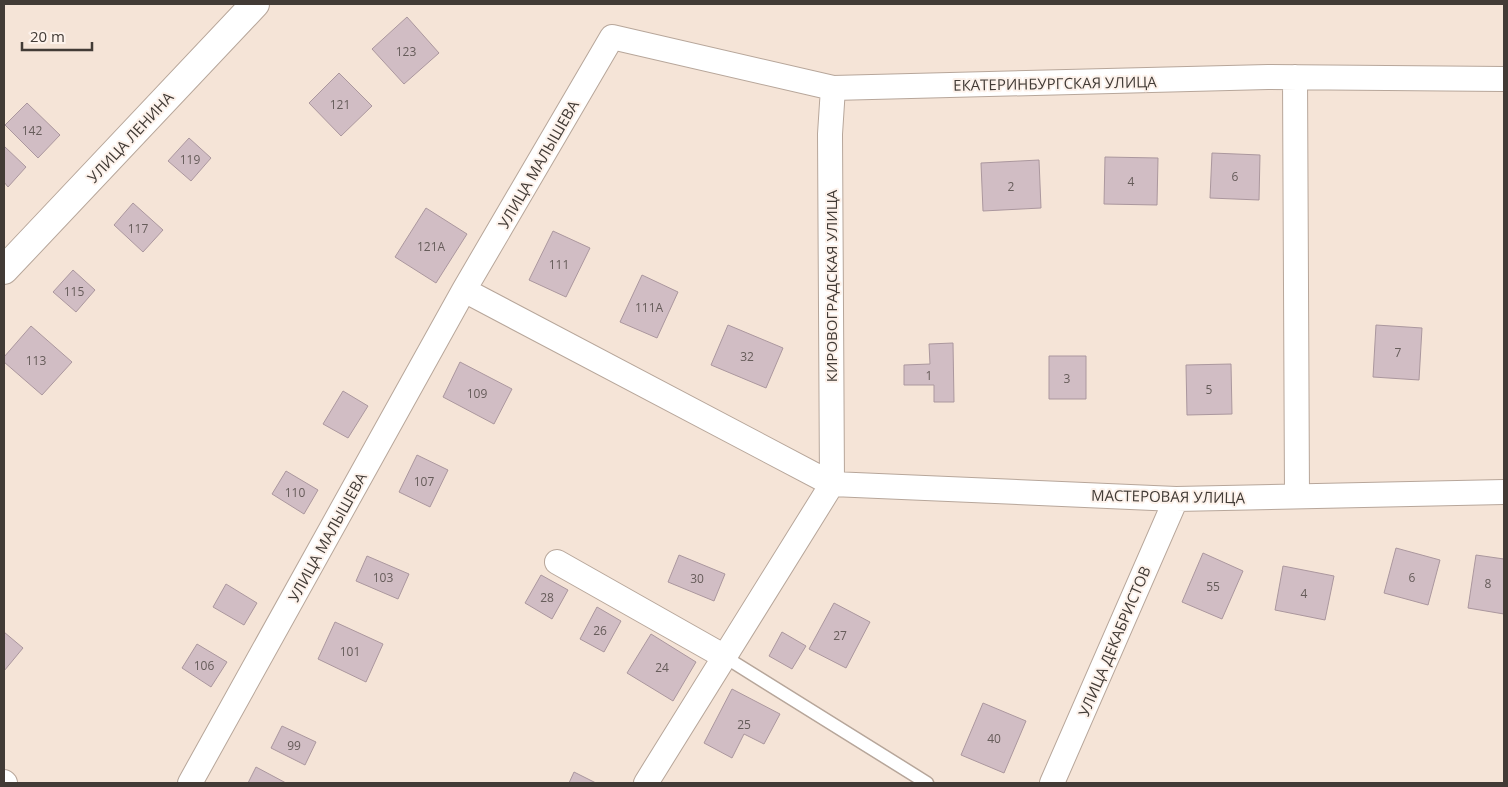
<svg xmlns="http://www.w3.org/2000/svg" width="1508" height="787" font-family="'Open Sans',sans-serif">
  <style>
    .building { fill: #d1bdc4; stroke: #ab979e }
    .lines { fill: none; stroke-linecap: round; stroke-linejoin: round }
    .service-casing { stroke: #b7a69a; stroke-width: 15 }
    .minor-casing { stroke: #b7a69a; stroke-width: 26 }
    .primary-casing { stroke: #b7a69a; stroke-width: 30 }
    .service { stroke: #fff; stroke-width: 12 }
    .minor { stroke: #fff; stroke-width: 24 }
    .primary { stroke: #fff; stroke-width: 28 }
    .labels { text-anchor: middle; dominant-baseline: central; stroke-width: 4; stroke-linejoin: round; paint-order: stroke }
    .number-label { font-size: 12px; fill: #665c5a }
    .street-label { font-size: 15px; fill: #423b36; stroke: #fdf2eb }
  </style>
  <rect width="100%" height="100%" fill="#f5e4d7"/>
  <path class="building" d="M407,17L439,53L404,84L372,49Z
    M339,73L372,106L341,136L309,103Z
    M27,103L60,135L38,158L5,125Z
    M189,138L211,158L191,181L168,161Z
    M4,146L26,167L8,187L4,182Z
    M1212,153L1260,155L1259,200L1210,198Z
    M1105,157L1158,158L1157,205L1104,204Z
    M1039,160L1041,208L983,211L981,163Z
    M133,203L163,230L143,252L114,225Z
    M426,208L467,234L436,283L395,257Z
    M553,231L590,248L566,297L529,280Z
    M73,270L95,290L76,312L53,292Z
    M642,275L678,292L657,338L620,322Z
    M728,325L783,348L766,388L711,365Z
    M1376,325L1422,328L1419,380L1373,377Z
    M31,326L72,362L42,395L4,362V357Z
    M953,343L954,402H934V385H904V365L930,364L929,344Z
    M1049,356H1086V399H1049Z
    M460,362L512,389L494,424L443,397Z
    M1231,364L1232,414L1187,415L1186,365Z
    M343,391L368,406L348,438L323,424Z
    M417,455L448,470L430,507L399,492Z
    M286,471L318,490L304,514L272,494Z
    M1396,548L1440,560L1428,605L1384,593Z
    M1203,553L1243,571L1222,619L1182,602Z
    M679,555L725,574L714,601L668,582Z
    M1476,555L1504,559V614L1468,608Z
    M367,556L409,574L398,599L356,581Z
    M1283,566L1334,576L1325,620L1275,610Z
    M541,575L568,590L552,619L525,603Z
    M226,584L257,603L244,625L213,607Z
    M834,603L870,622L846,668L809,649Z
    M597,607L621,621L604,652L580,639Z
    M335,622L383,644L366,682L318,659Z
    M4,632L23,648L4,671Z
    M782,632L806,646L792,669L769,656Z
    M651,634L696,662L673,701L627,673Z
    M197,644L227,662L211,687L182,668Z
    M732,689L780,714L764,744L744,734L732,758L704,743Z
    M983,703L1026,721L1004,773L961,755Z
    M282,726L316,742L305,765L271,748Z
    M256,767L286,783H248Z
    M574,772L596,783H569Z"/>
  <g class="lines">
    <defs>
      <path id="service" d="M725,657L927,783"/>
      <path id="minor" d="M1295,77L1297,495
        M464,290L832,484L1176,499L1504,492
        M557,562L725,657
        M4,782L5,783
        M190,783L464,290L612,37L833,88L1268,77L1504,79
        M646,783L832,484L830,134L833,88
        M1052,783L1176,499"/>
      <path id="primary" d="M4,270L255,4"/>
    </defs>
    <use href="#service" class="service-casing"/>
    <use href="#minor" class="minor-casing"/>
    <use href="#primary" class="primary-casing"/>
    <use href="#service" class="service"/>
    <use href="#minor" class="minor"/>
    <use href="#primary" class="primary"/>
  </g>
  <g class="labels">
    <g class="number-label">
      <text x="406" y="51">123</text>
      <text x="340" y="104">121</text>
      <text x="32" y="130">142</text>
      <text x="190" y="159">119</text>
      <text x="1235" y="176">6</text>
      <text x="1131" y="181">4</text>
      <text x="1011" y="186">2</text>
      <text x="138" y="228">117</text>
      <text x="431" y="246">121А</text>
      <text x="559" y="264">111</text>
      <text x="74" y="291">115</text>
      <text x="649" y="307">111А</text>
      <text x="1398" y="352">7</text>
      <text x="747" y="356">32</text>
      <text x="36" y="360">113</text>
      <text x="929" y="375">1</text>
      <text x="1067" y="378">3</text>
      <text x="1209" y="389">5</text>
      <text x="477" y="393">109</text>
      <text x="424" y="481">107</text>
      <text x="295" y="492">110</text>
      <text x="383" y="577">103</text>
      <text x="1412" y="577">6</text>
      <text x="697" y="578">30</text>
      <text x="1488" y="583">8</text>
      <text x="1213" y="586">55</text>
      <text x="1304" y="593">4</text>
      <text x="547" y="597">28</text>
      <text x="600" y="630">26</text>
      <text x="840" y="635">27</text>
      <text x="350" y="651">101</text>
      <text x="204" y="665">106</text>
      <text x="662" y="667">24</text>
      <text x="744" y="724">25</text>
      <text x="994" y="738">40</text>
      <text x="294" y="745">99</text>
    </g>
    <g class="street-label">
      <text transform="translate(1055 83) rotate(-1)">ЕКАТЕРИНБУРГСКАЯ УЛИЦА</text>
      <text transform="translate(130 137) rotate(-47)">УЛИЦА ЛЕНИНА</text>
      <text transform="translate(538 164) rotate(-60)">УЛИЦА МАЛЫШЕВА</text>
      <text transform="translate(831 286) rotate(-90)">КИРОВОГРАДСКАЯ УЛИЦА</text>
      <text transform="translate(1168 496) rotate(1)">МАСТЕРОВАЯ УЛИЦА</text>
      <text transform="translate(327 537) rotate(-61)">УЛИЦА МАЛЫШЕВА</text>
      <text transform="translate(1114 641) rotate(-67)">УЛИЦА ДЕКАБРИСТОВ</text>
    </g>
  </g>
  <rect width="1508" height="787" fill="none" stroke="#423b36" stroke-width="10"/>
  <path d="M22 42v8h70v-8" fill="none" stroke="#423b36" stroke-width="2.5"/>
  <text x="30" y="42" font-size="15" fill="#423b36" stroke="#fdf2eb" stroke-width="4" paint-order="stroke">20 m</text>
</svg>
